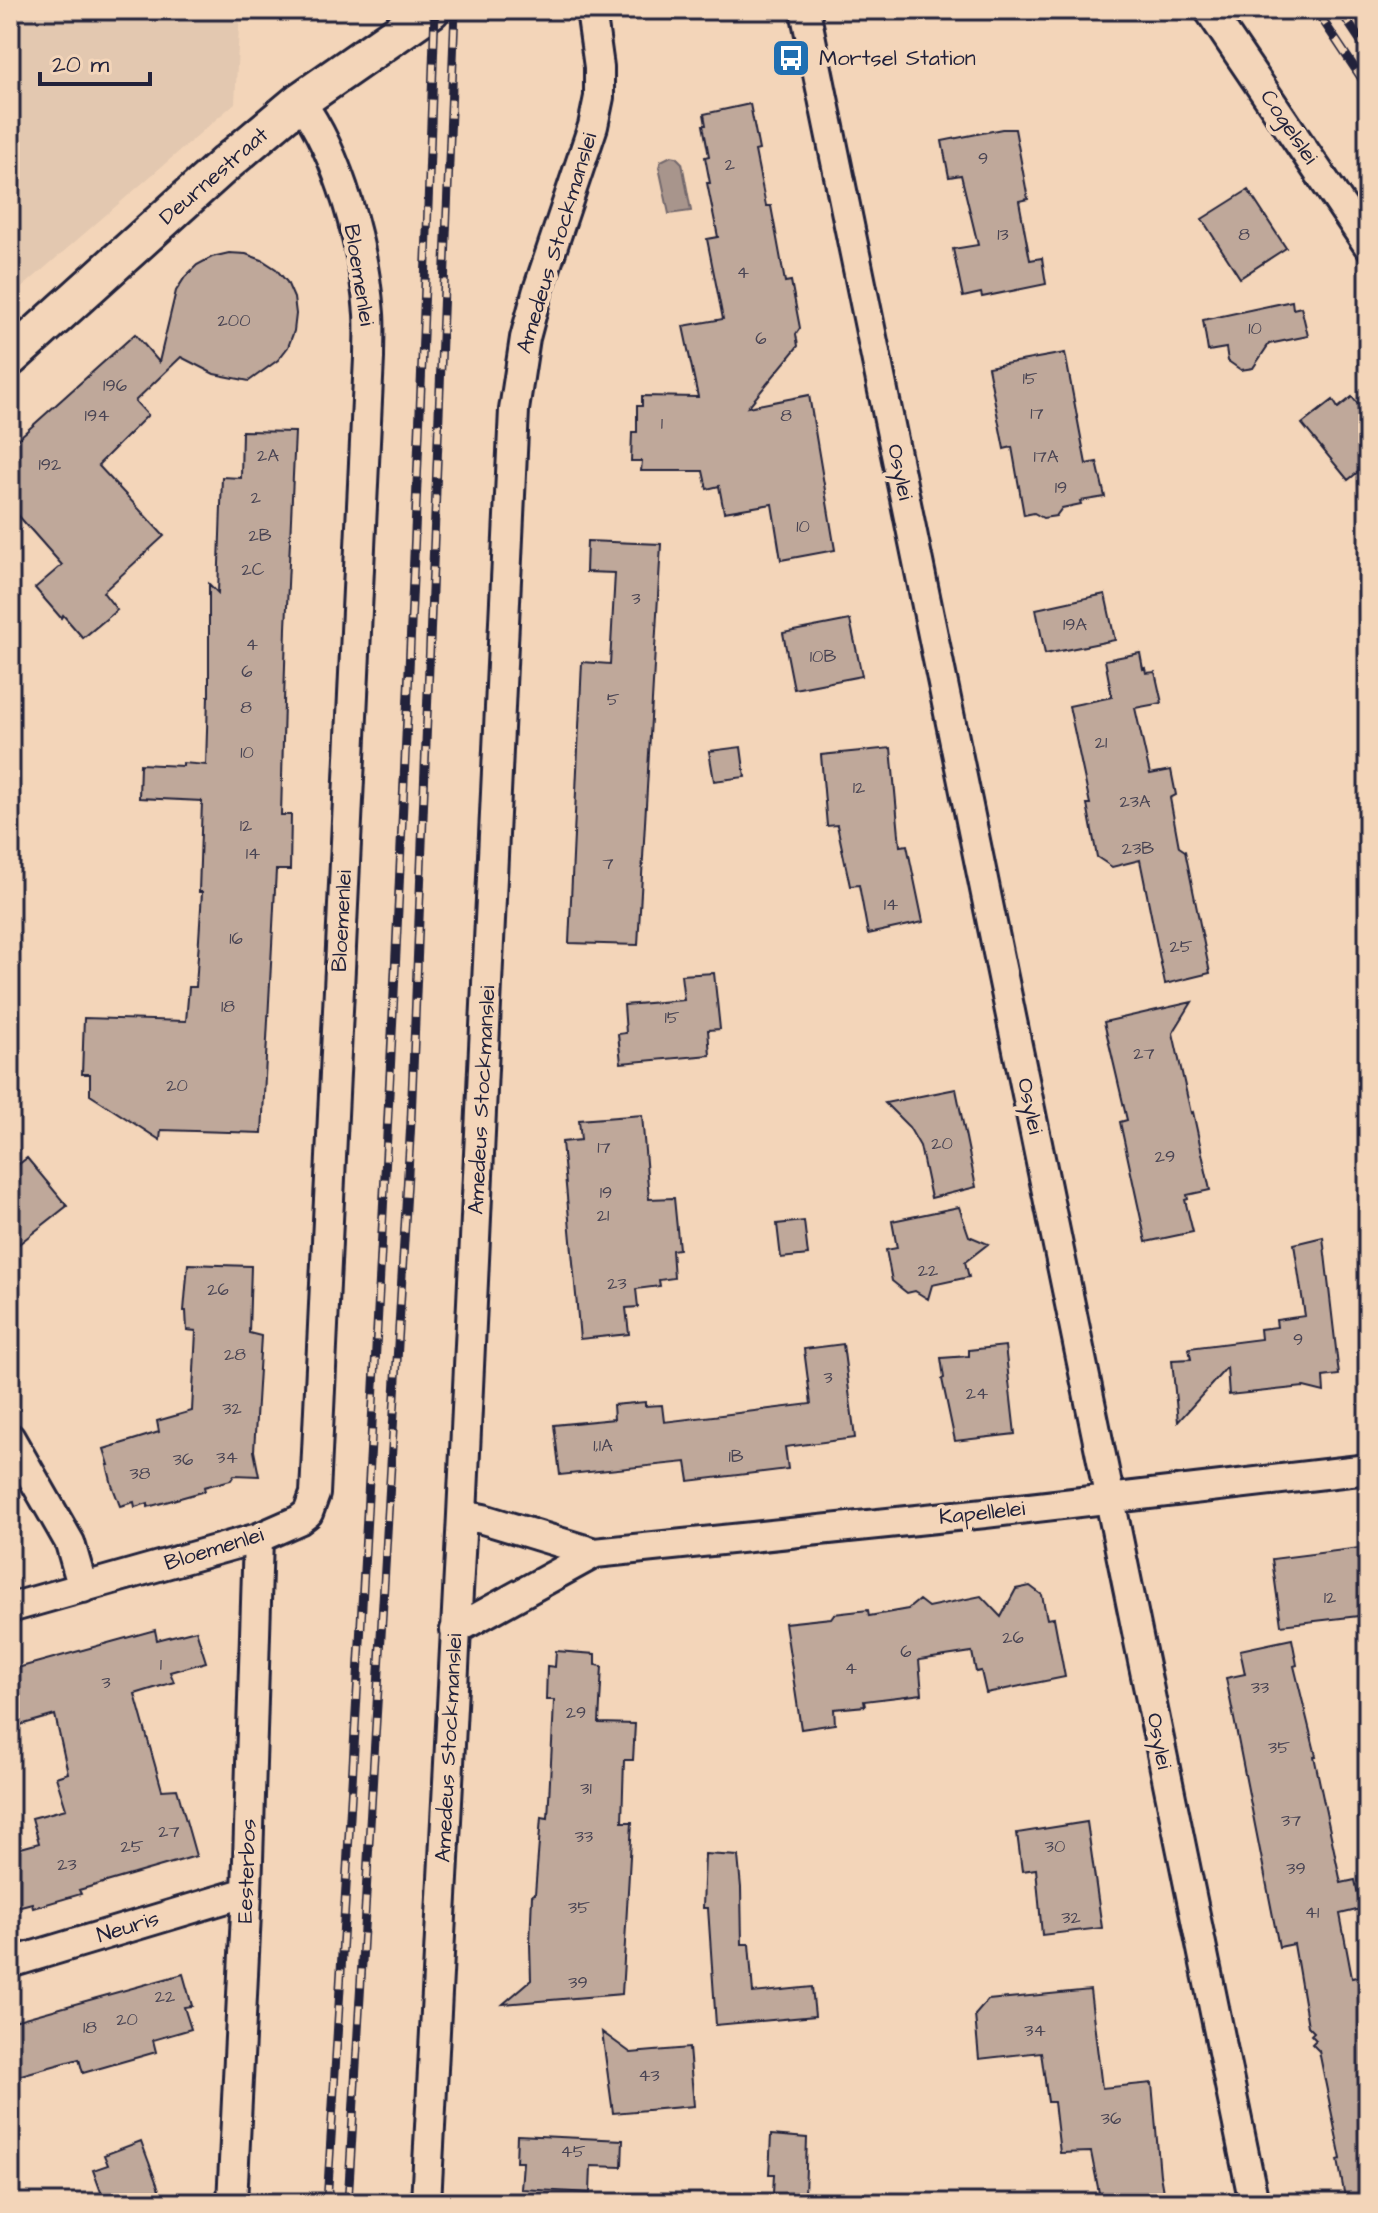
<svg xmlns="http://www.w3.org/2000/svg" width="1378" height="2213" font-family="'Architects Daughter',sans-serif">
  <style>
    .built { fill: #e3c8b0 }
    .water { fill: #a8958c; stroke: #72676c; stroke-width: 2 }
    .building { fill: #bfa89a; stroke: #22223b; stroke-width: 2 }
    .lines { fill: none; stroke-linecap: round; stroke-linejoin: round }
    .minor-casing { stroke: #22223b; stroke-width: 34 }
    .tertiary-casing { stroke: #22223b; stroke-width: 42 }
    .minor { stroke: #f3d5b9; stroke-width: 28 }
    .tertiary { stroke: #f3d5b9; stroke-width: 36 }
    .rail-casing { stroke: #22223b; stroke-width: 9 }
    .rail { stroke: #f3d5b9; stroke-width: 6; stroke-dasharray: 18; stroke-linecap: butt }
    .labels { text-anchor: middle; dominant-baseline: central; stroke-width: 8; stroke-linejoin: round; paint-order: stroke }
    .number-label { font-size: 18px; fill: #494453 }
    .poi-label { font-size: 22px; fill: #22223b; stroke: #f3d5b9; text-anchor: start }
    .street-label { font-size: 22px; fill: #22223b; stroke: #f3d5b9 }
  </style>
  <rect width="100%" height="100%" fill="#f3d5b9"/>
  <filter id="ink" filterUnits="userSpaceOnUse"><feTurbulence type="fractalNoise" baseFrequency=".0125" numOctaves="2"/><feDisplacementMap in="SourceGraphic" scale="16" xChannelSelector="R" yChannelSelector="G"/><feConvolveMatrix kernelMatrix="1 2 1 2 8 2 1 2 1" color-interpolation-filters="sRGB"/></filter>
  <g filter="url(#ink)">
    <path class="built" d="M10,10H240L235,103L10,298Z"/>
    <path class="water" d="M671,156L676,157L682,163L691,211L669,214L659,167L661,161Z"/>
    <path class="building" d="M750,104L759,150L755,151L766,206H771L785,282L791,281L800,328L796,334L798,346L748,407L809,395L835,550L781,560L772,504L724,512L719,486L707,489L703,471H641L642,461H631L632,432H637V406H642V396L698,397L683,326L723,319L707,239L718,237L707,183H710L705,157L709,156L703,125H706L704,114Z
      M1002,129H1015L1028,199L1019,201L1030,260L1042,258L1046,284L982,297L981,293L963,297L953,249L978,245L961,175L949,177L942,141Z
      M1248,190L1286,248L1240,278L1202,219Z
      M229,253L246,254L262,260L276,269L287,282L294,298L296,314L294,331L288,347L278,360L249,381L214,374L181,357L135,401L148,415L98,465L164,536L103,592L117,610L83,638L63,615L61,618L35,588L62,565L10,506V446L135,334L159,362L176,291L185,277L197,265L212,257Z
      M1292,301L1293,309L1301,307L1308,336L1269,344L1253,368L1241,370L1228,361L1226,348L1208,351L1203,320Z
      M1065,353L1086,464L1097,462L1105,497L1080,501L1081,504L1062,508L1056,516L1043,518L1034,513L1024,515L1012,447L1004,449L988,367Z
      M1352,397L1368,417V464L1348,480L1302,424L1333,400L1338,408Z
      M242,431L295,432L286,628L281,815H291L290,870H276L262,1133L161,1130L160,1140L90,1095V1074H82L84,1018L186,1021L189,987H196L202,892H199L202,801L139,798L140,764L183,766V763L206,765L208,696H209V584L218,593L222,477L241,478Z
      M587,541L661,544L638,945L569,943L582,662L610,664L615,573L586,572Z
      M1105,594L1115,640L1045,654L1036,609Z
      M850,620L862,676L794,689L783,633Z
      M1140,653L1143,669L1145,668L1146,673L1155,672L1162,703L1135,708L1150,774L1171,770L1176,795L1170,798L1179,847L1185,851L1210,973L1165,984L1140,860L1112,867L1097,857L1087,804H1090L1069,706L1112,697L1105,660Z
      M741,747L745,777L714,781L709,751Z
      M891,748L900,846L907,845L923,922L868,934L859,885L850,886L837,825L827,826L821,755Z
      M714,973L720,1029L708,1030L710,1055L621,1063L618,1034L626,1033L624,1005L684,1000L681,975Z
      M1192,1002L1173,1033L1191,1113L1193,1112L1210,1190L1187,1195L1188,1199L1185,1200L1193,1232L1146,1242L1120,1122L1127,1120L1104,1022Z
      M956,1089L976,1187L931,1198L920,1146L909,1127L885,1103Z
      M642,1115L649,1199L674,1198L679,1249L672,1250L674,1278L659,1280L660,1286L636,1289L638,1307L626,1308L629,1334L580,1339L562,1142L581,1140L579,1120Z
      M27,1158L67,1206L10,1251V1171Z
      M959,1207L969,1236L988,1244L965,1262L969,1277L932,1285L928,1299L915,1291L907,1293L892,1281L886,1250L897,1248L892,1221Z
      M804,1221L808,1255L781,1258L777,1224Z
      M1323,1237L1339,1375L1323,1377L1324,1392L1304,1387L1229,1395L1227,1367L1178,1422L1172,1360L1191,1359L1189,1348L1261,1339L1260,1329L1277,1327L1276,1320L1305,1316L1294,1244Z
      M188,1264L251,1266L249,1333L261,1336L254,1451L259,1476L234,1475L231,1480L204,1487L205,1491L148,1507V1503L135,1507L134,1502L120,1506L112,1485L107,1465H109L104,1449L159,1432L157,1421L192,1411L196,1331L187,1330L186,1311H184Z
      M843,1344L855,1438L785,1447L788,1469L689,1481L686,1462L560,1475L554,1425L614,1419L613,1405L645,1402V1406L662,1405L664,1422L811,1404L804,1349Z
      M1005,1346L1015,1434L955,1441L942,1379L944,1378L941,1358L969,1356V1350Z
      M1359,1548L1367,1615L1281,1625L1272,1559Z
      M1030,1586L1042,1595L1047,1619L1054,1618L1065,1677L986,1693L981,1671L976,1672L972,1652L919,1660L922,1694L864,1701L865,1706L834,1709L835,1724L801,1729L785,1623L831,1618L834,1614L868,1610L869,1616L908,1609L919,1600L928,1607L981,1596L1001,1617L1016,1589Z
      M155,1630L157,1640L196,1630L206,1662L170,1672L174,1682L135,1694L162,1790L177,1789L196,1856L79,1890L81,1894L33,1908L32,1903L17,1907L10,1882V1851L39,1843L32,1818L66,1809L56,1777L68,1773L55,1715L10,1728V1670Z
      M1292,1639L1297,1665L1294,1666L1316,1756H1314L1341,1883L1355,1880L1361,1909L1340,1914L1352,1978L1368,1975V2203H1346L1338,2160L1341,2159L1319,2051L1312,2044L1316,2040L1311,2035L1314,2032L1308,2026L1294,1944L1279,1947L1226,1678L1245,1674L1240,1650Z
      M556,1651L595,1654V1665L602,1666L599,1723L635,1724L633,1760H624L622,1822H632L622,1994L503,2004L531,1980L530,1944L532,1895L535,1894L541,1817L548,1818L553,1724L554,1700H546L547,1666L555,1667Z
      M1087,1822L1102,1928L1042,1935L1036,1869L1022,1871L1017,1833Z
      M705,1854L738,1856L741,1888L742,1944H749L753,1993L812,1987L815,2016L716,2025L708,1908H703Z
      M183,1974L192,2006L184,2007L191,2029L153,2040L156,2052L83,2073L79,2059L10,2078V2022Z
      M1090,1990L1102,2088L1152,2083L1160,2175L1165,2203H1101L1091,2152L1060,2153L1054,2102H1048L1041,2052L979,2059L975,2015L988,2000Z
      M602,2032L631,2053L689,2048L694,2106L613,2113Z
      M517,2135L623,2140L622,2167L591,2166L590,2193L521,2189L523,2162H516Z
      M771,2135L807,2138L805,2195L773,2194L774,2174H769Z
      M141,2141L164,2203H105L93,2170L108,2165L104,2155Z"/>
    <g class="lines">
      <defs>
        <path id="minor" d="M805,10L1254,2203
          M1209,10L1368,245
          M10,1438L70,1543L83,1588
          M462,1515L483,1519L595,1553L985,1513L1368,1469
          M10,1608L258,1538L299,1520L308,1513L315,1494L369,358C369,343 370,328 369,314C364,247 340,156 300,101
          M455,1630L595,1553
          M10,1963L247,1892
          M232,2203L247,1892L258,1538
          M426,2203L462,1515L514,410L525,338L537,293L593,126L599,97V67L591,10"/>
        <path id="tertiary" d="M10,358L224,165L300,101L431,10"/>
      </defs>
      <use href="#minor" class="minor-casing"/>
      <use href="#tertiary" class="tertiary-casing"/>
      <use href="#minor" class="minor"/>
      <use href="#tertiary" class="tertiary"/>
      <defs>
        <path id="rail" d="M1316,10L1368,88
          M1340,10L1368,52
          M327,2203C372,1472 410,742 435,10
          M348,2203L411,1121L455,10"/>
      </defs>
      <use href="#rail" class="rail-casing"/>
      <use href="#rail" class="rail"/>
    </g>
  </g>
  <defs>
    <symbol id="bus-square" viewBox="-11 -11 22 22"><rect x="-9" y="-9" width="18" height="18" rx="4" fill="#1f6fb2" stroke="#f3d5b9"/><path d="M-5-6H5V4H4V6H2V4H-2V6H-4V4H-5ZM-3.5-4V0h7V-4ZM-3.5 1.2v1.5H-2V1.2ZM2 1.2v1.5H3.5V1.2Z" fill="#fff"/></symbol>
  </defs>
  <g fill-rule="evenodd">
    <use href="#bus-square" x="769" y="36" width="44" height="44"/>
  </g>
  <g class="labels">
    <g class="number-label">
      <text x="983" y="158">9</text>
      <text x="730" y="164">2</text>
      <text x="1003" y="234">13</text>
      <text x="1244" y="234">8</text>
      <text x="743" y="272">4</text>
      <text x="234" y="320">200</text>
      <text x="1255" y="328">10</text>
      <text x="761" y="338">6</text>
      <text x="1030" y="378">15</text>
      <text x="115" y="385">196</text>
      <text x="1037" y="413">17</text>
      <text x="97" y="415">194</text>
      <text x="786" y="415">8</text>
      <text x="662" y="423">1</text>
      <text x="268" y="455">2A</text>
      <text x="1046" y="456">17A</text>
      <text x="50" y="464">192</text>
      <text x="1061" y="487">19</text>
      <text x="256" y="497">2</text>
      <text x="803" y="526">10</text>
      <text x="260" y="535">2B</text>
      <text x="253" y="569">2C</text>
      <text x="636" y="598">3</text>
      <text x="1075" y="624">19A</text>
      <text x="252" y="644">4</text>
      <text x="823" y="656">10B</text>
      <text x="247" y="671">6</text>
      <text x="613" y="699">5</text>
      <text x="246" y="707">8</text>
      <text x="1101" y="742">21</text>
      <text x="247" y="752">10</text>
      <text x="859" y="787">12</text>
      <text x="1135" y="801">23A</text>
      <text x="246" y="825">12</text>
      <text x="1138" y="848">23B</text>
      <text x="253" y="853">14</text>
      <text x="608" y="863">7</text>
      <text x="891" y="904">14</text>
      <text x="236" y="938">16</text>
      <text x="1181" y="946">25</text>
      <text x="228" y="1006">18</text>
      <text x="672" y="1017">15</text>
      <text x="1144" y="1053">27</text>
      <text x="177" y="1085">20</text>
      <text x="942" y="1143">20</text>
      <text x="604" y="1147">17</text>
      <text x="1165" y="1156">29</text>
      <text x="606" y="1192">19</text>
      <text x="603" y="1215">21</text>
      <text x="928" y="1270">22</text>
      <text x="617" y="1283">23</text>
      <text x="218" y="1289">26</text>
      <text x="1298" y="1339">9</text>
      <text x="235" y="1354">28</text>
      <text x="828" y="1377">3</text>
      <text x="977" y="1393">24</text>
      <text x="232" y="1408">32</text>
      <text x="603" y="1445">1,1A</text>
      <text x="736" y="1456">1B</text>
      <text x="227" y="1457">34</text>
      <text x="183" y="1459">36</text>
      <text x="140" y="1473">38</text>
      <text x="1330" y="1597">12</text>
      <text x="1013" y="1637">26</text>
      <text x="906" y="1651">6</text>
      <text x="161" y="1664">1</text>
      <text x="851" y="1668">4</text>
      <text x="106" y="1682">3</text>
      <text x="1260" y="1687">33</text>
      <text x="576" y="1712">29</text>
      <text x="1279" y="1747">35</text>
      <text x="586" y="1788">31</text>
      <text x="1291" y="1820">37</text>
      <text x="169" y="1831">27</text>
      <text x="584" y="1836">33</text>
      <text x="132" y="1846">25</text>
      <text x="1055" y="1846">30</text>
      <text x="67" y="1864">23</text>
      <text x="1296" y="1868">39</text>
      <text x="579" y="1907">35</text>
      <text x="1312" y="1912">41</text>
      <text x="1071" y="1917">32</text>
      <text x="578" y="1982">39</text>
      <text x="165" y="1996">22</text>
      <text x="127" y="2019">20</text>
      <text x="90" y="2027">18</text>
      <text x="1035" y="2030">34</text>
      <text x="649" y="2075">43</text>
      <text x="1111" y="2118">36</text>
      <text x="573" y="2151">45</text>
    </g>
    <g class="poi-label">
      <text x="819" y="58">Mortsel Station</text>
    </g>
    <g class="street-label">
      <text transform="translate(1289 127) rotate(56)">Cogelslei</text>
      <text transform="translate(214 176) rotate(-41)">Deurnestraat</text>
      <text transform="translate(557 243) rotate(-73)">Amedeus Stockmanslei</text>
      <text transform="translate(359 275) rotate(81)">Bloemenlei</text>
      <text transform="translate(900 472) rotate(78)">Osylei</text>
      <text transform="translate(342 921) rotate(-87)">Bloemenlei</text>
      <text transform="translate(482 1100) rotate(-87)">Amedeus Stockmanslei</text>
      <text transform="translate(1030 1106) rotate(78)">Osylei</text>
      <text transform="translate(982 1513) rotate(-6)">Kapellelei</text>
      <text transform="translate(214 1549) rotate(-17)">Bloemenlei</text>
      <text transform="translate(1159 1741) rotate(79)">Osylei</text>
      <text transform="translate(449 1748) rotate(-87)">Amedeus Stockmanslei</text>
      <text transform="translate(247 1871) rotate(-88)">Eesterbos</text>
      <text transform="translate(128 1927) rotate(-17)">Neuris</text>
    </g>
  </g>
  <rect width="1378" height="2213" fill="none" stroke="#f3d5b9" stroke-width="40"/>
  <rect x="20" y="20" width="1338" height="2173" fill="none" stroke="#22223b" stroke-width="3" filter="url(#ink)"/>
  <path d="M40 72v12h110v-12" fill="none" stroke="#22223b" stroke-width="4"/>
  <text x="52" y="72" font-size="24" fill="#22223b" stroke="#f3d5b9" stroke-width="6" paint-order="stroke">20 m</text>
</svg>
